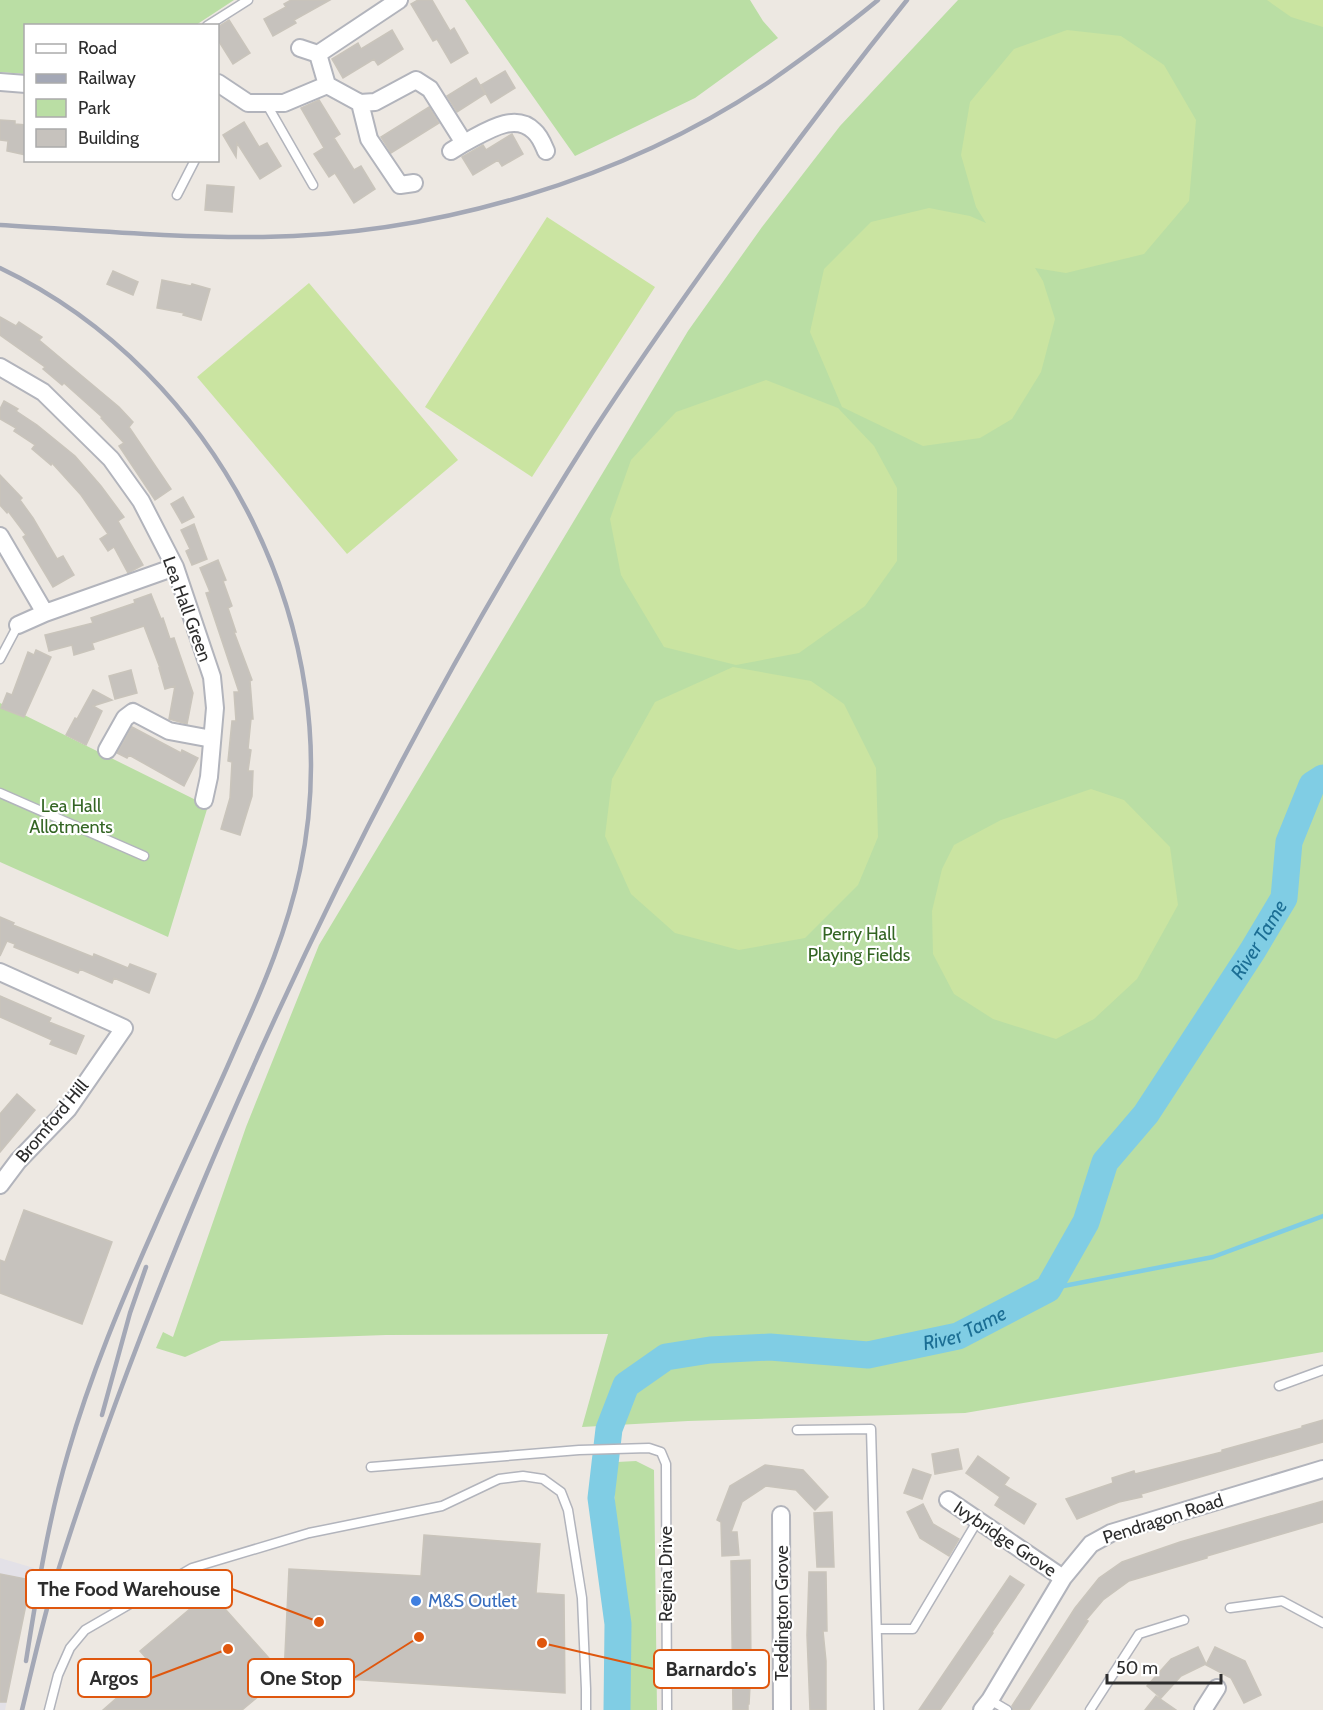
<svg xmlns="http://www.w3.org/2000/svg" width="1323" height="1710" font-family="Cabin,sans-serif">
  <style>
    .industrial { fill: #e3e1e7 }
    .green { fill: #badea4 }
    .pitch { fill: #cae4a1 }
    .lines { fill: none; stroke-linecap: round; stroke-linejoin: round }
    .stream { stroke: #80cde4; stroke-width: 4.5 }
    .river { stroke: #80cde4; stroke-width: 27 }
    .building { fill: #c6c2bd; stroke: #c9c4bb; stroke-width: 1.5 }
    .service-casing { stroke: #b2b4bc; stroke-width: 11 }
    .minor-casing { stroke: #b2b4bc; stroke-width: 20 }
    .service { stroke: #fff; stroke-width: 8 }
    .minor { stroke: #fff; stroke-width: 16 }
    .rail { stroke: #a4a8b6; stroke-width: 4.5 }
    .shop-dot { fill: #3f7fe0; stroke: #fff; stroke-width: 2 }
    .labels { text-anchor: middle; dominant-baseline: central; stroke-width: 4.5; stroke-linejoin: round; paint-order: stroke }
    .street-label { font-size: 18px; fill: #2d2d2d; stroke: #fff }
    .park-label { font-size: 18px; fill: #336523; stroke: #fff }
    .shop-label { font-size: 18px; fill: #366cbe; stroke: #fff; text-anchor: start }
    .water-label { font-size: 20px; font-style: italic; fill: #1b6e94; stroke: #fff }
    .leader { fill: none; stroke: #df570e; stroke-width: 2 }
    .callout-dot { fill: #df570e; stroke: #fff; stroke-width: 2 }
    .callout { fill: #fff; stroke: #df570e; stroke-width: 2 }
    .callout-label { font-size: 20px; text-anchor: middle; font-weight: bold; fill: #2d2d2d }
  </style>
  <rect width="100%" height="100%" fill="#ede8e2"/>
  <path class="industrial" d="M0,1558L34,1568L5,1710H0Z"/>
  <path class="green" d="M0,0H234L196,25L26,26L25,74L0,72Z
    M465,0H750L763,21L778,38L695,98L575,156Z
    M958,0H1323V1352L965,1413L688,1421L582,1427L608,1334L386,1335L221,1341L185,1357L156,1348L163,1332L173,1337L246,1127L319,945L688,331L762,227L840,126Z
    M0,703L208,806L168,937L0,862Z
    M636,1461L654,1470L657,1710H628L629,1681L622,1561L614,1505L617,1462Z"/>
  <path class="pitch" d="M1267,0H1323V27L1291,17Z
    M1067,30L1121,36L1164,65L1196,120L1189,201L1144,254L1066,273L1035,268L1043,281L1055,319L1041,372L1012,419L980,438L923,446L842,407L810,332L824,269L871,222L929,208L970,216L986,223L976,207L961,155L970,102L1014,49Z
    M547,217L655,287L532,477L425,407Z
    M309,283L458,460L347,554L197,377Z
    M766,380L838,408L874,446L897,488V561L865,606L799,653L736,665L664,647L621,575L610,519L631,460L676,412Z
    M733,667L811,681L844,704L876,768L878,837L858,885L805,938L739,950L675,933L631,894L605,836L612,779L655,702Z
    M1091,789L1124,800L1170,847L1178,905L1137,979L1094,1019L1056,1039L993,1019L954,994L933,954L932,911L942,869L954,845L1001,820Z"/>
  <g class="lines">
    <path class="stream" d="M1048,1289L1213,1257L1323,1216"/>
    <path class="river" id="s1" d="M617,1710L618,1624L601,1498L609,1429L626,1385L666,1357L710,1350L770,1347L868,1355L958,1336L1048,1289L1086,1222L1105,1162L1146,1114L1253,950L1284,898L1289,842L1312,785L1323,778"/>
  </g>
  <path class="building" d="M291,0H330L294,20L296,23L273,36L264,19L286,7L284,4Z
    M418,0H432L450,31L454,28L468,53L451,63L437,39L433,41L411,4Z
    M229,20L250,53L233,64L218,40V27Z
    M392,30L403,49L378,65L374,59L343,78L332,59L358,43L361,49Z
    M505,71L515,88L491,103L481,85Z
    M476,78L485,94L457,112L447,96Z
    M319,100L340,134L334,138L354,170L361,166L375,189L354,203L335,173L329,177L314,154L324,148L301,108Z
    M429,107L439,123L391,153L381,137Z
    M0,120L15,121V124L26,125V155L7,151L8,141L0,140Z
    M244,122L259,147L267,143L281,166L260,179L237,143L236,157L223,135Z
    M512,134L523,154L502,166L498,160L473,175L462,157L483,145L486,150Z
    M207,185L234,187L232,212L205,210Z
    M113,271L138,282L133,295L107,284Z
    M162,280L191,286L192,284L210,289L201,320L183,315L184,313L157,308Z
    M0,317L16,326L19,322L42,337L39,340L119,407L133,422L129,427L171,489L155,500L119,446L124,443L101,418L102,417L64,383L62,385L43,369L45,367L0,335Z
    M4,401L18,409L16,411L37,425L75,456L101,486L124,517L118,521L143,565L128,573L114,547L108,551L100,539L108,534L81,495L52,463L51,465L32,449L35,445L14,431L16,428L0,419V409Z
    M0,475L22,498L20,500L33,518L57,559L63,556L74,575L53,587L23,537L26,535L8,511L7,513L0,505Z
    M183,497L194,517L182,523L171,504Z
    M194,524L207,559L192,565L186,551L190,549L181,530Z
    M218,560L226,580L223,581L232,606L228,608L236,632H234L252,680L250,681L253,719H251L248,749L251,750L248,771H253L252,796L240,835L221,829L230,798L232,762L228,761L232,721H236L234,692H239L206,593L210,592L200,568Z
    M151,594L161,619L163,618L170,639L174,638L193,693L187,724L169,719L175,686L165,689L159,668H160L144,626L92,643L94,649L74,655L72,645L49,651L45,635L93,623L91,618L135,603L134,600Z
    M36,650L51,657L24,717L1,708L7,693L12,695L28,652L34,655Z
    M131,670L137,693L115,699L109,676Z
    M93,690L112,700L93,706L102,711L86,745L66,735L75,718L77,719Z
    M132,727L181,753L182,750L198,758L184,786L129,755L127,758L117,753Z
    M0,917L14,923L13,925L93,957L94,954L128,968L130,964L156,974L149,993L114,978L112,983L80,969L78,973L14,947L15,944L7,941L0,956Z
    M0,996L51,1018L49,1022L84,1036L76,1054L50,1044L52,1040L0,1017Z
    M17,1094L35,1110L0,1152V1114Z
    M24,1210L112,1242L82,1324L0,1293V1260L5,1262Z
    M1323,1420V1442L1141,1494L1142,1497L1119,1502L1077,1519L1066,1499L1113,1483L1112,1478L1134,1471L1135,1474L1222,1452V1450L1302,1428V1426Z
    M958,1449L962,1469L935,1474L932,1454Z
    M978,1456L1009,1478L1004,1485L1036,1504L1024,1524L995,1505L1000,1497L966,1473Z
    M765,1465L803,1470L828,1497L815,1510L796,1490L766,1486L742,1502L731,1532H737L739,1555L722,1556L721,1522L717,1520L730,1486Z
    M913,1469L931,1475L922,1499L904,1493Z
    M1323,1501V1522L1207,1556V1558L1129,1581L1103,1600L1086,1620L1088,1621L1029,1710H1013L1012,1706L1075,1608L1099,1578L1122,1562L1180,1542Z
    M923,1504L933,1524L959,1539L949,1556L920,1538L907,1512Z
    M832,1512L834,1567H817L814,1513Z
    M424,1535L540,1544L536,1593L564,1595L565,1693L284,1675L242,1710H103L153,1666L140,1651L210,1592L284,1675L289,1569L421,1576Z
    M750,1560L751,1668L749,1704H748V1710H733L731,1561Z
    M809,1572H826L827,1631H823L826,1661V1710H810L807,1635Z
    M0,1574L31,1580L6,1702H0Z
    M1010,1576L1024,1585L992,1632L993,1633L940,1710H919Z
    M1198,1647L1206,1664L1181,1676L1161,1698L1147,1686L1171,1659Z
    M1215,1647L1245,1661L1261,1695L1244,1703L1231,1678L1206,1665Z
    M1156,1696L1176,1710H1145Z"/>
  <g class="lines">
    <defs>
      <path id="service" d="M207,26L248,0
        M266,103L313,185
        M177,195L195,160
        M0,659L18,625
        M0,793L144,856
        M1279,1386L1323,1370
        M797,1430L871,1429L879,1710
        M371,1467L579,1450L649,1448L661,1452L666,1464L667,1710
        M1230,1608L1282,1601L1323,1623
        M877,1629H913L978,1520
        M990,1700L1007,1710
        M49,1710L58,1675L70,1648L85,1630L192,1568L309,1533L442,1506L499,1479L523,1476L543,1479L561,1492L568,1510L582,1598L586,1689V1710
        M1090,1710L1139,1634L1184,1620"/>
      <path id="minor" d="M300,48L318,54L327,85
        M318,54L399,0
        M0,82L26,84
        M218,83L248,103H284L327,85L360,103L369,139L400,185L414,183
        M360,103L375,102L416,80L430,89L464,143C484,133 514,111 534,131C540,136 543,144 546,151
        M451,151L464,143
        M0,367L43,392L111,459L141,501L175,567L212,677L215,708L209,777L204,800
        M0,536L45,613
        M18,625L45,613L175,567
        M107,750L125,718L133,712L169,731L212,739
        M0,972L124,1028L68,1109L18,1161L0,1185
        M948,1500L1063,1578
        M781,1515L782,1710
        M982,1710L990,1700L1063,1578L1091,1544L1111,1533L1323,1469
        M1203,1710L1217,1688"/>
    </defs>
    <use href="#service" class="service-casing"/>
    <use href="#minor" class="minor-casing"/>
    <use href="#service" class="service"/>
    <use href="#minor" class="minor"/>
    <path class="rail" d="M0,225C87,230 175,238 263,237C437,235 625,179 769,82C806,56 843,29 878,0
      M0,268C219,372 351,632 300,870C287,930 264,985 239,1040C212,1103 182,1164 155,1226C122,1300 90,1376 68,1453C48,1521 37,1592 26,1661
      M102,1415L130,1313L146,1267
      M22,1710C32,1669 41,1628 53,1587C100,1435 158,1287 221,1140C326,896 449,658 592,433C629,376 668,320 708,264C772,174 838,86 907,0"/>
  </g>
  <circle class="shop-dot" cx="416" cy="1601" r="6"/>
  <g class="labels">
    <g class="street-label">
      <text transform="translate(187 609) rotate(70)">Lea Hall Green</text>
      <text transform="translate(52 1121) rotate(-50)">Bromford Hill</text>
      <text transform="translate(1163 1519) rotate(-18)">Pendragon Road</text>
      <text transform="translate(1005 1539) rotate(34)">Ivybridge Grove</text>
      <text transform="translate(666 1574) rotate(-90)">Regina Drive</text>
      <text transform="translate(782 1613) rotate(-90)">Teddington Grove</text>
    </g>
    <g class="park-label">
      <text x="71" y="806">Lea Hall<tspan x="71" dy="21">Allotments</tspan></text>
      <text x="859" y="934">Perry Hall<tspan x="859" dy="21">Playing Fields</tspan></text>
    </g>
    <g class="shop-label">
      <text x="428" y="1601">M&amp;S Outlet</text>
    </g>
    <g class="water-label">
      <text stroke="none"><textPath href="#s1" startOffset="1186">River Tame</textPath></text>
      <text stroke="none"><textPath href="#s1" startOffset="682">River Tame</textPath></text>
    </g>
  </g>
  <path class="leader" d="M319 1622L232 1589M542 1643L654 1669M419 1637L354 1678M228 1649L151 1678"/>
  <g class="callout-dot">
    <circle cx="319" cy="1622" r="6"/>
    <circle cx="542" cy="1643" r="6"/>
    <circle cx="419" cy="1637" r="6"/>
    <circle cx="228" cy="1649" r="6"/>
  </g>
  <g class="callout">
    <rect x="26" y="1570" width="206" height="38" rx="6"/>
    <rect x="654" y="1650" width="115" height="38" rx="6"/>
    <rect x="248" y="1659" width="106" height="38" rx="6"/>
    <rect x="78" y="1659" width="73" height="38" rx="6"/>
  </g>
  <g class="callout-label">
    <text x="129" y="1596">The Food Warehouse</text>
    <text x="711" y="1676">Barnardo's</text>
    <text x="301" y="1685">One Stop</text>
    <text x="114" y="1685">Argos</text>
  </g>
  <rect x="24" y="24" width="195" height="138" fill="#ffffff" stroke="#ababab" stroke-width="1.5"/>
  <rect x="36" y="44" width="30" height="9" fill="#ffffff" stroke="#ababab" stroke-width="1.5"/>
  <text x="78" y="54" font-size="18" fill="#2d2d2d">Road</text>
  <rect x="36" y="74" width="30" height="9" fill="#a4a8b6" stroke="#ababab" stroke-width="1.5"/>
  <text x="78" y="84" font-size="18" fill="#2d2d2d">Railway</text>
  <rect x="36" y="99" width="30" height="18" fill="#badea4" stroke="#ababab" stroke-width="1.5"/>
  <text x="78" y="114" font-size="18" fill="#2d2d2d">Park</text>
  <rect x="36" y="129" width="30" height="18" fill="#c6c2bd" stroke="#ababab" stroke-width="1.5"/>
  <text x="78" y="144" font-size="18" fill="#2d2d2d">Building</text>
  <path d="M1107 1674v9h114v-9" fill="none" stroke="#2d2d2d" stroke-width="3"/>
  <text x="1116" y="1674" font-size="18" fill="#2d2d2d" stroke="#ffffff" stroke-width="4.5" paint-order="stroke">50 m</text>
</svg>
